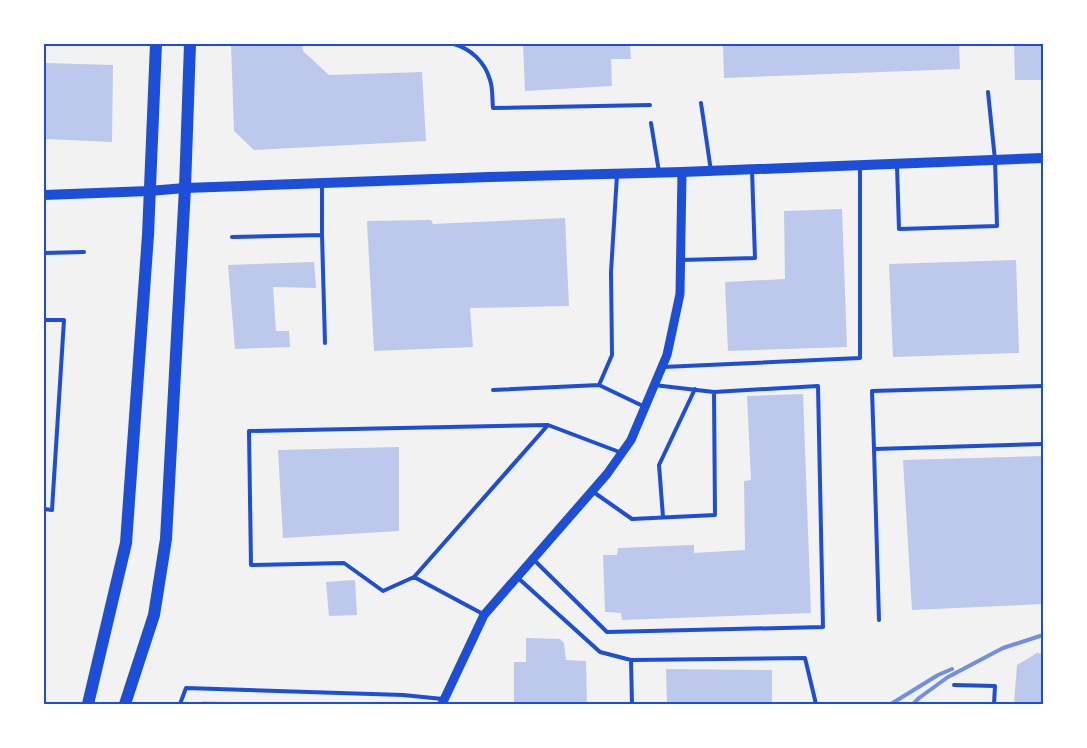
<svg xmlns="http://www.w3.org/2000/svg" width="1087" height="748" font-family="'DejaVu Sans',sans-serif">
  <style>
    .building { fill: #bdc9ec }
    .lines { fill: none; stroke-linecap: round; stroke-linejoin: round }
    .service { stroke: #1d4ed8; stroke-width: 4 }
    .tertiary { stroke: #1d4ed8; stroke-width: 9 }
    .secondary { stroke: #1d4ed8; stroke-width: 10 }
    .primary { stroke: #1d4ed8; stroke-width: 12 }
    .rail { stroke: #7290e2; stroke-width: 4 }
    .neatline { fill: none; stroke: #1d4ed8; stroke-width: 2 }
  </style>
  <rect width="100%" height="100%" fill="#f2f2f2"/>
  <path class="building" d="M231,44H302L303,51L329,75L422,72L426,141L254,150L234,131Z
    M523,44H630L631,59H611L612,86L525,91Z
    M723,44H959L960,69L724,78Z
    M1014,44H1043V80H1015Z
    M44,63L113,65L112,142L44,139Z
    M842,209L847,347L728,351L725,282L785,279L784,211Z
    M565,218L569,306L470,308L473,347L374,351L367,221L431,220L433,224Z
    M1016,260L1019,353L893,357L889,264Z
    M314,262L316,288L273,287L276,331H289L290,347L235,349L228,265Z
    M803,394L811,613L622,620L621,613L605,612L603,555H617L618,548L694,545V553L745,550L744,481L751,480L747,396Z
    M399,447V531L283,538L278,450Z
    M1043,456V604L912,610L903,460Z
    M355,580L357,615L329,616L326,582Z
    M526,638L560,639L564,643L566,660L586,661L587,704H514V662H526Z
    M1037,653L1043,654V704H1014L1017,665Z
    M666,669L772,670V704H667Z
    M202,701L254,703V704H202Z"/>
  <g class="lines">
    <path class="service" d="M454,44C471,49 485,62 490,80C493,88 492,99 493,108L650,105
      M701,103L711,171
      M651,123L659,172
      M897,166L899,229L997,226L995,160L988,92
      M322,235L325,343
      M232,237L322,235V183
      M44,253L84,252
      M680,260L755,258L752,170
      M44,320H64L52,510L44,509
      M663,367L860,358V165
      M599,385L645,407
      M493,390L599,385L612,355L611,272L617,175
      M548,425L414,577L383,591L344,563L251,565L249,431Z
      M548,425L622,453
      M874,449L872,391L1043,386
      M592,491L632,519L715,515L714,392L654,385
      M663,517L659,465L695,389
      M533,559L607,632L823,627L818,386L714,392
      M414,577L483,614
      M517,577L600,652L631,660L632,704
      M879,620L874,449L1043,444
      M631,660L805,658L816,704
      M954,685L995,686L994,704
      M180,704L186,688L403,695L443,699"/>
    <path class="tertiary" d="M442,704L484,615L607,474L631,440L667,355L680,294L682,172"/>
    <path class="secondary" d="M44,195L149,191L185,188L489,177L682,172L1043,158"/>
    <path class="primary" d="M88,704L126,543L148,235L156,44
      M125,704L154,615L166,539L185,188L190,44"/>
    <path class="rail" d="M891,704L938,675L952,669
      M913,704L919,698L948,677L1003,648L1043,635"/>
  </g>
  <rect width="1087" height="748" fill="none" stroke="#ffffff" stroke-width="90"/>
  <rect x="45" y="45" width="997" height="658" class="neatline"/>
</svg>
